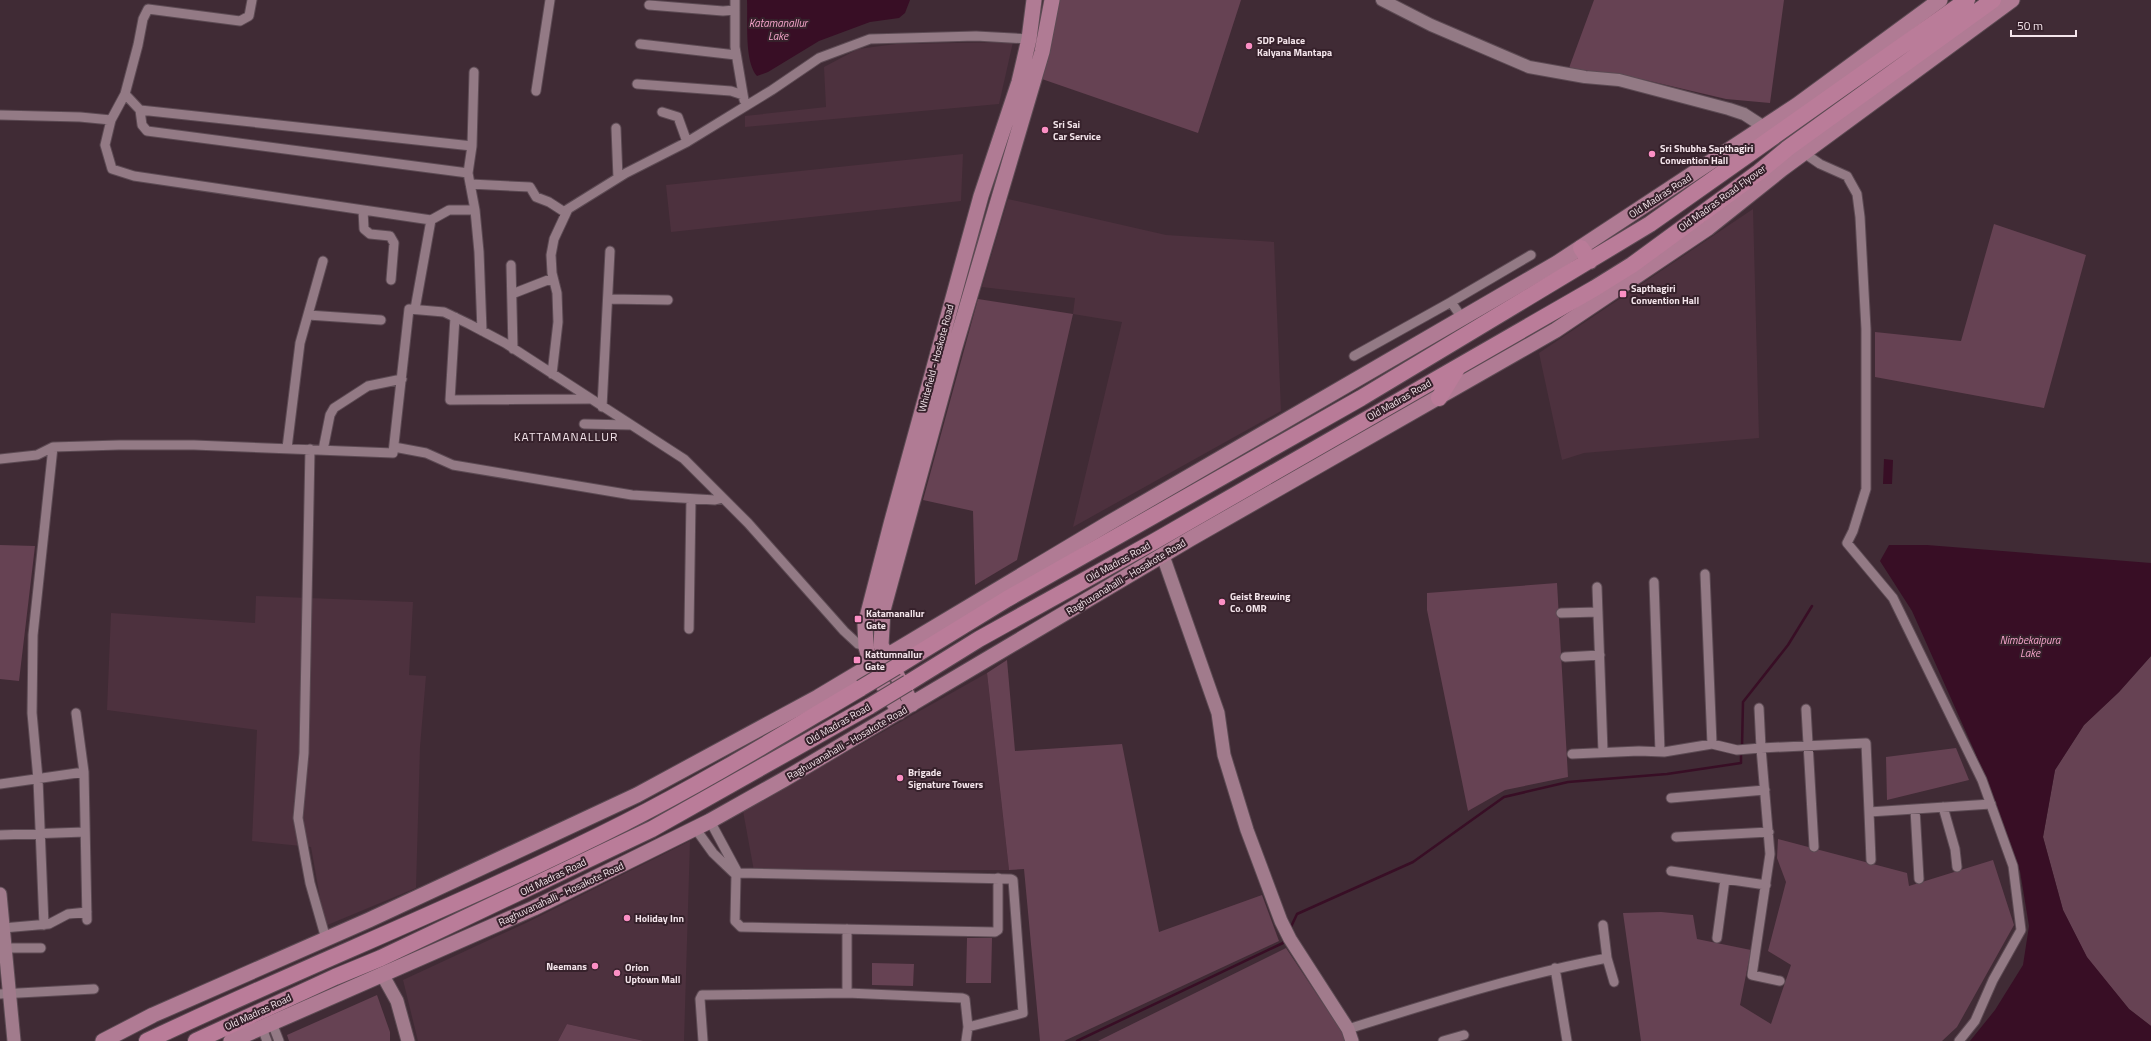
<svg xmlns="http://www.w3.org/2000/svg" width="2151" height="1041" font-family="'Titillium Web',sans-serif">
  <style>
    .built { fill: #4d313e }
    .green { fill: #664253 }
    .water { fill: #380e25 }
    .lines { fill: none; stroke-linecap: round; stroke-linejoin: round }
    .stream { stroke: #380e25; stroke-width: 2.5 }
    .minor-casing { stroke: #5c4a53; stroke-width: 11 }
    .tertiary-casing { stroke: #5c4a53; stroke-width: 14 }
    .secondary-casing { stroke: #5c4a53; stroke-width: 15 }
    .primary-casing { stroke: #5c4a53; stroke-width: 17 }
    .trunk-casing { stroke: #5c4a53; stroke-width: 18 }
    .minor { stroke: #937a85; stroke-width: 9 }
    .tertiary { stroke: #937a85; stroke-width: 12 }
    .secondary { stroke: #a17b8c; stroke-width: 13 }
    .primary { stroke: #b07b94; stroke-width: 15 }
    .trunk { stroke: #ba7c99; stroke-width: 16 }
    .trunk-bridge-casing { stroke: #5c4a53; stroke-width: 18; stroke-linecap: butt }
    .trunk-bridge { stroke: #ba7c99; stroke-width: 16 }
    .poi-dot { fill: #fb8fc4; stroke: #36212b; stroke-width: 1.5 }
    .labels { text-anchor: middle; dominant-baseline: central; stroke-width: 4; stroke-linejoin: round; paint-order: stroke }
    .poi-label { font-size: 10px; font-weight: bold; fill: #f4e5eb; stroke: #36212b; text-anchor: start }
    .street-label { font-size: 10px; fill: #f4e5eb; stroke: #36212b }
    .water-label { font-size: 11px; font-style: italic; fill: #f3a4c9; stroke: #36212b }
    .quarter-label { font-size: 12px; letter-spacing: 1px; fill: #f4e5eb; stroke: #36212b }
  </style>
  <rect width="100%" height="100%" fill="#402b35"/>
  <path class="built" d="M1013,42L999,104L745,127V116L826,107L824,67L858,49L896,44Z
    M963,154L961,201L671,232L666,185Z
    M1008,199L1166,235L1274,242L1281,411L1073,527L1122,322L1073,314L1075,298L982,287Z
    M1753,209L1759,438L1584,453L1562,460L1539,353Z
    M256,596L413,602L409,675L426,676L420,747L416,888L325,926L311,847L252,841L257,730L107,710L111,613L255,623Z
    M987,673L1009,870L754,871L743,811Z
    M690,841L684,1041H644L567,1024L558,1041H418L403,980L528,922Z"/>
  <path class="green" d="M1056,0H1241L1198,133L1039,78Z
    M1594,0H1784L1770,103L1726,99L1641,79L1569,68Z
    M1994,224L2086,255L2044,408L1875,377V332L1961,341Z
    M978,299L1073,314L1017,560L975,585L973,511L923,500Z
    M0,545L35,546L19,681L0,679Z
    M1557,583L1568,777L1505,790L1468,811L1427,610V593Z
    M2151,656V1026L2129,1009L2087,958L2063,910L2043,837L2055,770L2084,725L2119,692Z
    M1007,660L1015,751L1122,744L1159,932L1262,895L1279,941L1064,1041H1040L1024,869L1009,870L987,673Z
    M1956,748L1969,780L1887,800L1886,757Z
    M1778,839L1907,873L1909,886L1993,860L2014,925L1957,1027L1942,1041H1641L1623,913L1661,912L1693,915L1697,939L1751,950L1740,1005L1771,1024L1791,965L1768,951L1786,882L1777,858Z
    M967,938H992L991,983H966Z
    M1286,948L1342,1032L1345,1041H1098Z
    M872,963L914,964L913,986L872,985Z
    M377,995L390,1032V1041H289L287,1035Z
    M567,1024L644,1041H558Z"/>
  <path class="water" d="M747,0H910L905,13L899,18L870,22L819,41L768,72L757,76C744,62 748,20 747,0Z
    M1884,459L1893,460L1892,484H1883Z
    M1889,545H1927L2151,563V656L2119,692L2084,725L2055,770L2043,837L2063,910L2087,957L2129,1009L2151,1026V1041H1970L1995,1010L2023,965L2029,926L2020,871L1974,750L1912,611L1880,561Z"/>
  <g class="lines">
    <path class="stream" d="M1742,747L1743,702L1788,645L1812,606
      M1290,929L1297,914L1413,862L1504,797L1568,782L1667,774L1741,763V752
      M1077,1041L1283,943L1285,939"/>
    <defs>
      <path id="minor" d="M735,0V47L744,100
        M649,5L723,11L735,10
        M640,44L736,55
        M474,72L472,146L468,173L475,210L479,252L482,331
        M637,84L731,91L743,95
        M536,91L550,0
        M125,94L140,110L142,125L147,131L468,173
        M140,110L472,146
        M662,112L678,117L687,142
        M0,115L80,117L111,120L105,145L112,169L134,176L431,220L415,309
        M111,120L125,94L138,45L143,19L148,9L240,21L249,16L252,0
        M616,128L618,178
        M1804,153L1820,164L1847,176L1857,194L1860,217L1866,329V489L1853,531L1847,543L1893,598L1982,780L2013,866L2021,930L1993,980L1975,1021L1959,1041
        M470,184L530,187L536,197L549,202L566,213
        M363,210L364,229L370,234L390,236L394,243L391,280
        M431,220L449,210H475
        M511,265L513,349
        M512,294L553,278
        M609,299L668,300
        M1451,302L1531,255
        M308,315L381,320
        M455,317L450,400L589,399
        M1354,356L1451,302L1462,318
        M552,374L558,322L557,293L552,273L551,255L554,239L568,209L626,173L687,142L772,90L819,58L870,39L976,36L1029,39
        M602,407L610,251
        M584,424L630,425
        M394,447L426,453L453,465L632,495L715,500L723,498
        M287,448L300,343L323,261
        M310,449L304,753L298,818L310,883L326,939
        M323,450L330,415L334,408L368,386L402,379
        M0,459L37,455L53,447L119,445H194L393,453L409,309L444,312L469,324L505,343L684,459L748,523L844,631L858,644L869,647
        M1705,574L1712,744
        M1654,582L1660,752
        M1597,587L1603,752
        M1561,613L1598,612
        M689,629L691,499
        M1565,657L1600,655
        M1806,709L1814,847
        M76,713L84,772L87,920
        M1572,754L1639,751L1664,752L1712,744L1737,750L1761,748L1759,708
        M0,784L84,772
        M1671,798L1765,790
        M1943,807L1955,849L1957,867
        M1915,809L1919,879
        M1869,812L1871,860
        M710,821L738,873
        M695,828L713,853L736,875
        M0,835L85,832
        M1676,837L1769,832
        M1671,871L1766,885
        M44,925L38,779L32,713L33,635L53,447
        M1603,925L1607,958L1614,982
        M3,928L49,924L68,914L87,912
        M847,929V993
        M1717,938L1725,879
        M0,948H41
        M1555,968L1567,1041
        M1780,981L1752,975L1770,854L1761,748L1866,743L1869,812L1991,804
        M0,994L94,989
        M272,1023L279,1041
        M262,1028L267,1041
        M1348,1029C1434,1002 1519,975 1607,958
        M703,1041L700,999L702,995H707L847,993L962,998L965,999L968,1027
        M966,1041L968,1027L1023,1013L1013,880L1011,879L738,873L736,875L735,921L741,927L995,932L998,930V878
        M1443,1041L1464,1035"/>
      <path id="tertiary" d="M1382,0L1431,25L1529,67L1585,77L1619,80L1729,109L1744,114L1764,127"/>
      <path id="secondary" d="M1163,556L1218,713L1224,755L1247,830L1281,921L1290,939L1348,1029L1352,1041
        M0,894L14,1041
        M382,974L397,1001L408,1041"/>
      <path id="primary" d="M912,704L881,645L883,610L954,350L1042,52L1052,0
        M899,712L871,665L866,647L865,625L891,524L981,196L1019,82L1029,39L1034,0
        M103,1041L153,1015L369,920L637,795L818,697L1109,523L1557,263L1797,105L1940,0
        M231,1041L534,908L710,821L783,780L1190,539L1556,330L1708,228L1782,169L2012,0"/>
      <path id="trunk" d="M1581,248L1590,261
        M1439,398L1458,367
        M896,667L1007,599L1361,398L1650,224L1967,0
        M908,683L979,639L1155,541L1595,288L1632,265L1759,172L1788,148L1993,0
        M147,1041C305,966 468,902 624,823C705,782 783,734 861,688
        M196,1041L335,977L381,958L652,829L870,706"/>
    </defs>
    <use href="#minor" class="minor-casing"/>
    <use href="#tertiary" class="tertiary-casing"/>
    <use href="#secondary" class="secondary-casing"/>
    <use href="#primary" class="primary-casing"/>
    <use href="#trunk" class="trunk-casing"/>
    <use href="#minor" class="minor"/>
    <use href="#tertiary" class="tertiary"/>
    <use href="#secondary" class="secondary"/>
    <use href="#primary" class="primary"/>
    <use href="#trunk" class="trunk"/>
    <defs>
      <path id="trunk-bridge" d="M861,688L896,667
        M870,706L908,683"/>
    </defs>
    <use href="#trunk-bridge" class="trunk-bridge-casing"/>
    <use href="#trunk-bridge" class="trunk-bridge"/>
  </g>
  <g class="poi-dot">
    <circle cx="1249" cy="46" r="4"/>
    <circle cx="1045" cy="130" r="4"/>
    <circle cx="1652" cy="154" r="4"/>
    <rect x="1619" y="290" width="8" height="8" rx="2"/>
    <circle cx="1222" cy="602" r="4"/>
    <rect x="854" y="615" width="8" height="8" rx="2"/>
    <rect x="853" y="656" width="8" height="8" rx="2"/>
    <circle cx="900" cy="778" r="4"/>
    <circle cx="627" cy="918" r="4"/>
    <circle cx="595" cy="966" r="4"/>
    <circle cx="617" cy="973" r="4"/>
  </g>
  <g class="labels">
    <g class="poi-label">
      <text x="1257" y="40">SDP Palace<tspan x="1257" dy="12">Kalyana Mantapa</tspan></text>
      <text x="1053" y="124">Sri Sai<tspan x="1053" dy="12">Car Service</tspan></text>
      <text x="1660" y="148">Sri Shubha Sapthagiri<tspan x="1660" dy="12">Convention Hall</tspan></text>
      <text x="1631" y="288">Sapthagiri<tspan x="1631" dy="12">Convention Hall</tspan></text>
      <text x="1230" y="596">Geist Brewing<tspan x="1230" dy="12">Co. OMR</tspan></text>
      <text x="866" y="613">Katamanallur<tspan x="866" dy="12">Gate</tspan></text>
      <text x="865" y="654">Kattumnallur<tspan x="865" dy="12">Gate</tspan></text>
      <text x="908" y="772">Brigade<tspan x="908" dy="12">Signature Towers</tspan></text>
      <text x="635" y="918">Holiday Inn</text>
      <text x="587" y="966" text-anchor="end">Neemans</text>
      <text x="625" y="967">Orion<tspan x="625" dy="12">Uptown Mall</tspan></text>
    </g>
    <g class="street-label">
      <text transform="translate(1660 196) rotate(-33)">Old Madras Road</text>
      <text transform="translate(1722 198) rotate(-36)">Old Madras Road Flyover</text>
      <text transform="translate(936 358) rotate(-75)">Whitefield - Hoskote Road</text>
      <text transform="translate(1399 400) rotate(-30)">Old Madras Road</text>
      <text transform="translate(1118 562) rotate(-29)">Old Madras Road</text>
      <text transform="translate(1126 577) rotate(-31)">Raghuvanahalli - Hosakote Road</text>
      <text transform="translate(838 724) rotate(-30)">Old Madras Road</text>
      <text transform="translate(847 743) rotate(-30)">Raghuvanahalli - Hosakote Road</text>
      <text transform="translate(553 877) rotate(-26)">Old Madras Road</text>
      <text transform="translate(561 894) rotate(-25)">Raghuvanahalli - Hosakote Road</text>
      <text transform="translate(258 1012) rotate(-25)">Old Madras Road</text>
    </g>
    <g class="water-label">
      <text x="778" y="23">Katamanallur<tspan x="778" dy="13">Lake</tspan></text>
      <text x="2030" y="640">Nimbekaipura<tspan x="2030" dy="13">Lake</tspan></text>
    </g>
    <g class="quarter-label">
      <text x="566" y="436">KATTAMANALLUR</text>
    </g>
  </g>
  <path d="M2011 30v6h65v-6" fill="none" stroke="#f4e5eb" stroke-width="2"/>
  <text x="2017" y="30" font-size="12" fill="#f4e5eb" stroke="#36212b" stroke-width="3" paint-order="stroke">50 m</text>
</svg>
